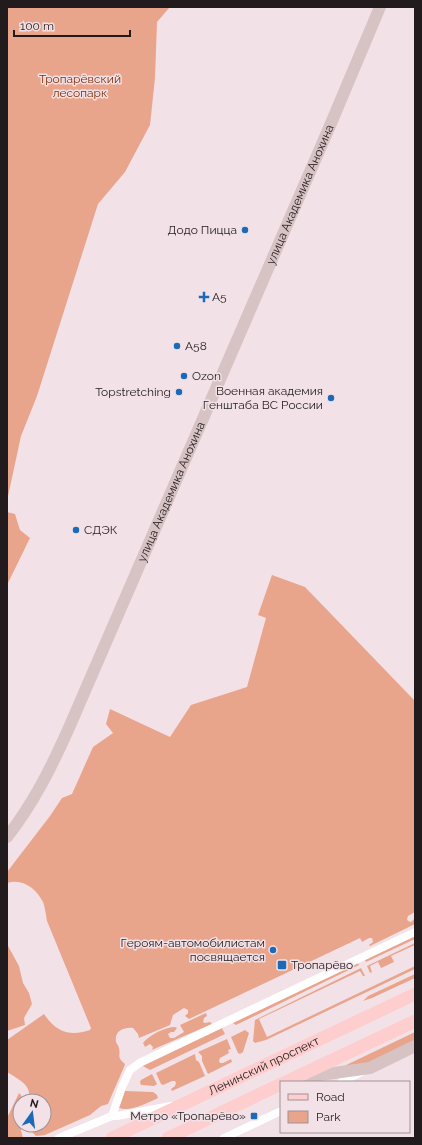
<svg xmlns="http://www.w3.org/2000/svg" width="422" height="1145" font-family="Raleway,sans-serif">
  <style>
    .green { fill: #e9a48c }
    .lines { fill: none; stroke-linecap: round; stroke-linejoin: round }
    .street { stroke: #fff; stroke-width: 8 }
    .secondary { stroke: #d8c3c4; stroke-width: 12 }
    .primary { stroke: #fecece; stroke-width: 13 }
    .poi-dot { fill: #1c69b8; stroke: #f2e2e7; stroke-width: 1.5 }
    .labels { text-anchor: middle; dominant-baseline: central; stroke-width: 3; stroke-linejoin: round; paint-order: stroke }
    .park-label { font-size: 12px; fill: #812a03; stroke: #f2e2e7 }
    .street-label { font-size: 12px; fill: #211b1d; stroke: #f2e2e7 }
    .poi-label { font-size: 12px; fill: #211b1d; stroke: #f2e2e7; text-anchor: end }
  </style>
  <rect width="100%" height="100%" fill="#f2e2e7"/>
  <path class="green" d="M7,7H170L157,22L155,78L150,125L125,172L98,204L37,396L21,436L7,501Z
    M7,512L15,514L20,530L30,538L7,585Z
    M272,575L305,587L415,701V912L408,916L407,919L408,921L411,922L415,918V924L370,946L369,945L373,942L372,938H369L362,942L360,938L189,1019L185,1016L188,1013V1010L184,1008L173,1015L170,1025L139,1038L138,1034L133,1028C124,1027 114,1031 116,1042C117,1044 118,1045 119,1048C121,1056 116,1057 125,1064L124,1067L108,1104L101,1106L90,1115L45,1135L36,1136L31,1131L29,1125H44V1101H29C32,1084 19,1080 7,1072V1040L44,1014C56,1032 70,1037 90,1030L91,1028L47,921C46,915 45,907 43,902C36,888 22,878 7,883V872L50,816L62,798L72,794L93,747L113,733L106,724L110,709L170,737L191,705L247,687L266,618L258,615Z
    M415,935V939L366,962L365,960Z
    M415,943V945L391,956L394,962L381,968L378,962L370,966L372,972L370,973L367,966Z
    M7,944L19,966L23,983L29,993L32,1004L24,1018L25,1025L7,1031Z
    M358,963L359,965L236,1025L233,1023Z
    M415,966V969L266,1040L255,1043L253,1041L255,1020L361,968L365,976H363L360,971L259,1019L267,1037Z
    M415,974V978L372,998L363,1001L368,996Z
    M206,1013L207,1016L204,1018L203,1022L205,1023L210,1022L212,1024L147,1052L152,1050L153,1047L150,1044L145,1047L143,1043C149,1035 165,1027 175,1027L177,1028L174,1032H171L168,1034L170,1038H174L184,1032L180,1025Z
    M222,1028L225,1034L150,1070L143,1066Z
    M245,1030L249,1033L243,1052L240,1054L238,1053L231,1037Z
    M415,1032V1043L373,1063L340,1068Z
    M227,1039L231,1049L228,1050L229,1053L220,1058L219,1061L220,1063H223L231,1059L232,1062L208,1074L202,1061V1056L198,1052Z
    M195,1054L196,1060L199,1062L205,1076L172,1091L171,1089L175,1086L176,1083L175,1081H172L163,1085L161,1084L156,1073Z
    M152,1074L157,1084L154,1086L141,1085L140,1082L141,1080Z
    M125,1091L153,1092L157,1095L158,1098C147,1103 131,1112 119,1108Z
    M19,1093L21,1095V1099L17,1115L23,1138H7V1118Z"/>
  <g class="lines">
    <path class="street" d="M341,1082L362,1072
      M112,1116L122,1087L130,1070L141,1062L415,932
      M59,1138L112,1116H117L171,1106
      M224,1138L281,1111"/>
    <g class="secondary">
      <path id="s1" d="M7,837C33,804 51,768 68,730L329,128L380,7"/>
      <path d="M298,1078L370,1068L415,1046"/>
    </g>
    <g class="primary">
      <path d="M286,1082L415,1021"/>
      <path id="s2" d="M112,1138L415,994"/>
      <path d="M168,1138L281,1084"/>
    </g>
  </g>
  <g class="poi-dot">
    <circle cx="245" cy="230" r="4"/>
    <path d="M202 291h4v4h4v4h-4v4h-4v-4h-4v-4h4z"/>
    <circle cx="177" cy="346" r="4"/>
    <circle cx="184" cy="376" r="4"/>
    <circle cx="179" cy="392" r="4"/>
    <circle cx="331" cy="398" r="4"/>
    <circle cx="76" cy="530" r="4"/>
    <circle cx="273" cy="950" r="4"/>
    <rect x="277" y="960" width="10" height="10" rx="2"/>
    <rect x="250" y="1112" width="8" height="8" rx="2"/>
  </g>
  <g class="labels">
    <g class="park-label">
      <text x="80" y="79">Тропарёвский<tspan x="80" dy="14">лесопарк</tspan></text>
    </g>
    <g class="street-label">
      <text stroke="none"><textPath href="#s1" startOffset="707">улица Академика Анохина</textPath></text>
      <text stroke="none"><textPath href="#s1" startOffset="383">улица Академика Анохина</textPath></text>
      <text stroke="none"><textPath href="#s2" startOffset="168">Ленинский проспект</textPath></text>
    </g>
    <g class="poi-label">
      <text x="237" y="230">Додо Пицца</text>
      <text x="212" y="297" text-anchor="start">А5</text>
      <text x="185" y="346" text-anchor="start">А58</text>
      <text x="192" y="376" text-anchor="start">Ozon</text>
      <text x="323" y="391">Военная академия<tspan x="323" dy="14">Генштаба ВС России</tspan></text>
      <text x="171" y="392">Topstretching</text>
      <text x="84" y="530" text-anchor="start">СДЭК</text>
      <text x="265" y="943">Героям-автомобилистам<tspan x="265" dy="14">посвящается</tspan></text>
      <text x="291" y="965" text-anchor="start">Тропарёво</text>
      <text x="246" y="1116">Метро «Тропарёво»</text>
    </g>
  </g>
  <rect width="422" height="1145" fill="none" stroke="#211b1d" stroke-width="16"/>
  <rect x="280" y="1081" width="130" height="52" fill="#f2e2e7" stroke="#9e9296"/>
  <rect x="288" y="1094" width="20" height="6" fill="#fecece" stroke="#9e9296"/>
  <text x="316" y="1101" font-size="12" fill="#211b1d">Road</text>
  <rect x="288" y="1111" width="20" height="12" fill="#e9a48c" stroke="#9e9296"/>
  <text x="316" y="1121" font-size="12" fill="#211b1d">Park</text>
  <g transform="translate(32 1113) rotate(14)"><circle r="19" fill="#f2e2e7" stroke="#9e9296"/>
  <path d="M0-3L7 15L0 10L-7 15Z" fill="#1c69b8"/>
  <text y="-6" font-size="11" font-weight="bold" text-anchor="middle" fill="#211b1d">N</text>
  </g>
  <path d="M14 30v6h116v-6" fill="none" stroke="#211b1d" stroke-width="2"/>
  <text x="20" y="30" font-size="12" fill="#211b1d" stroke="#f2e2e7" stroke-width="3" paint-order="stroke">100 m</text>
</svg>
